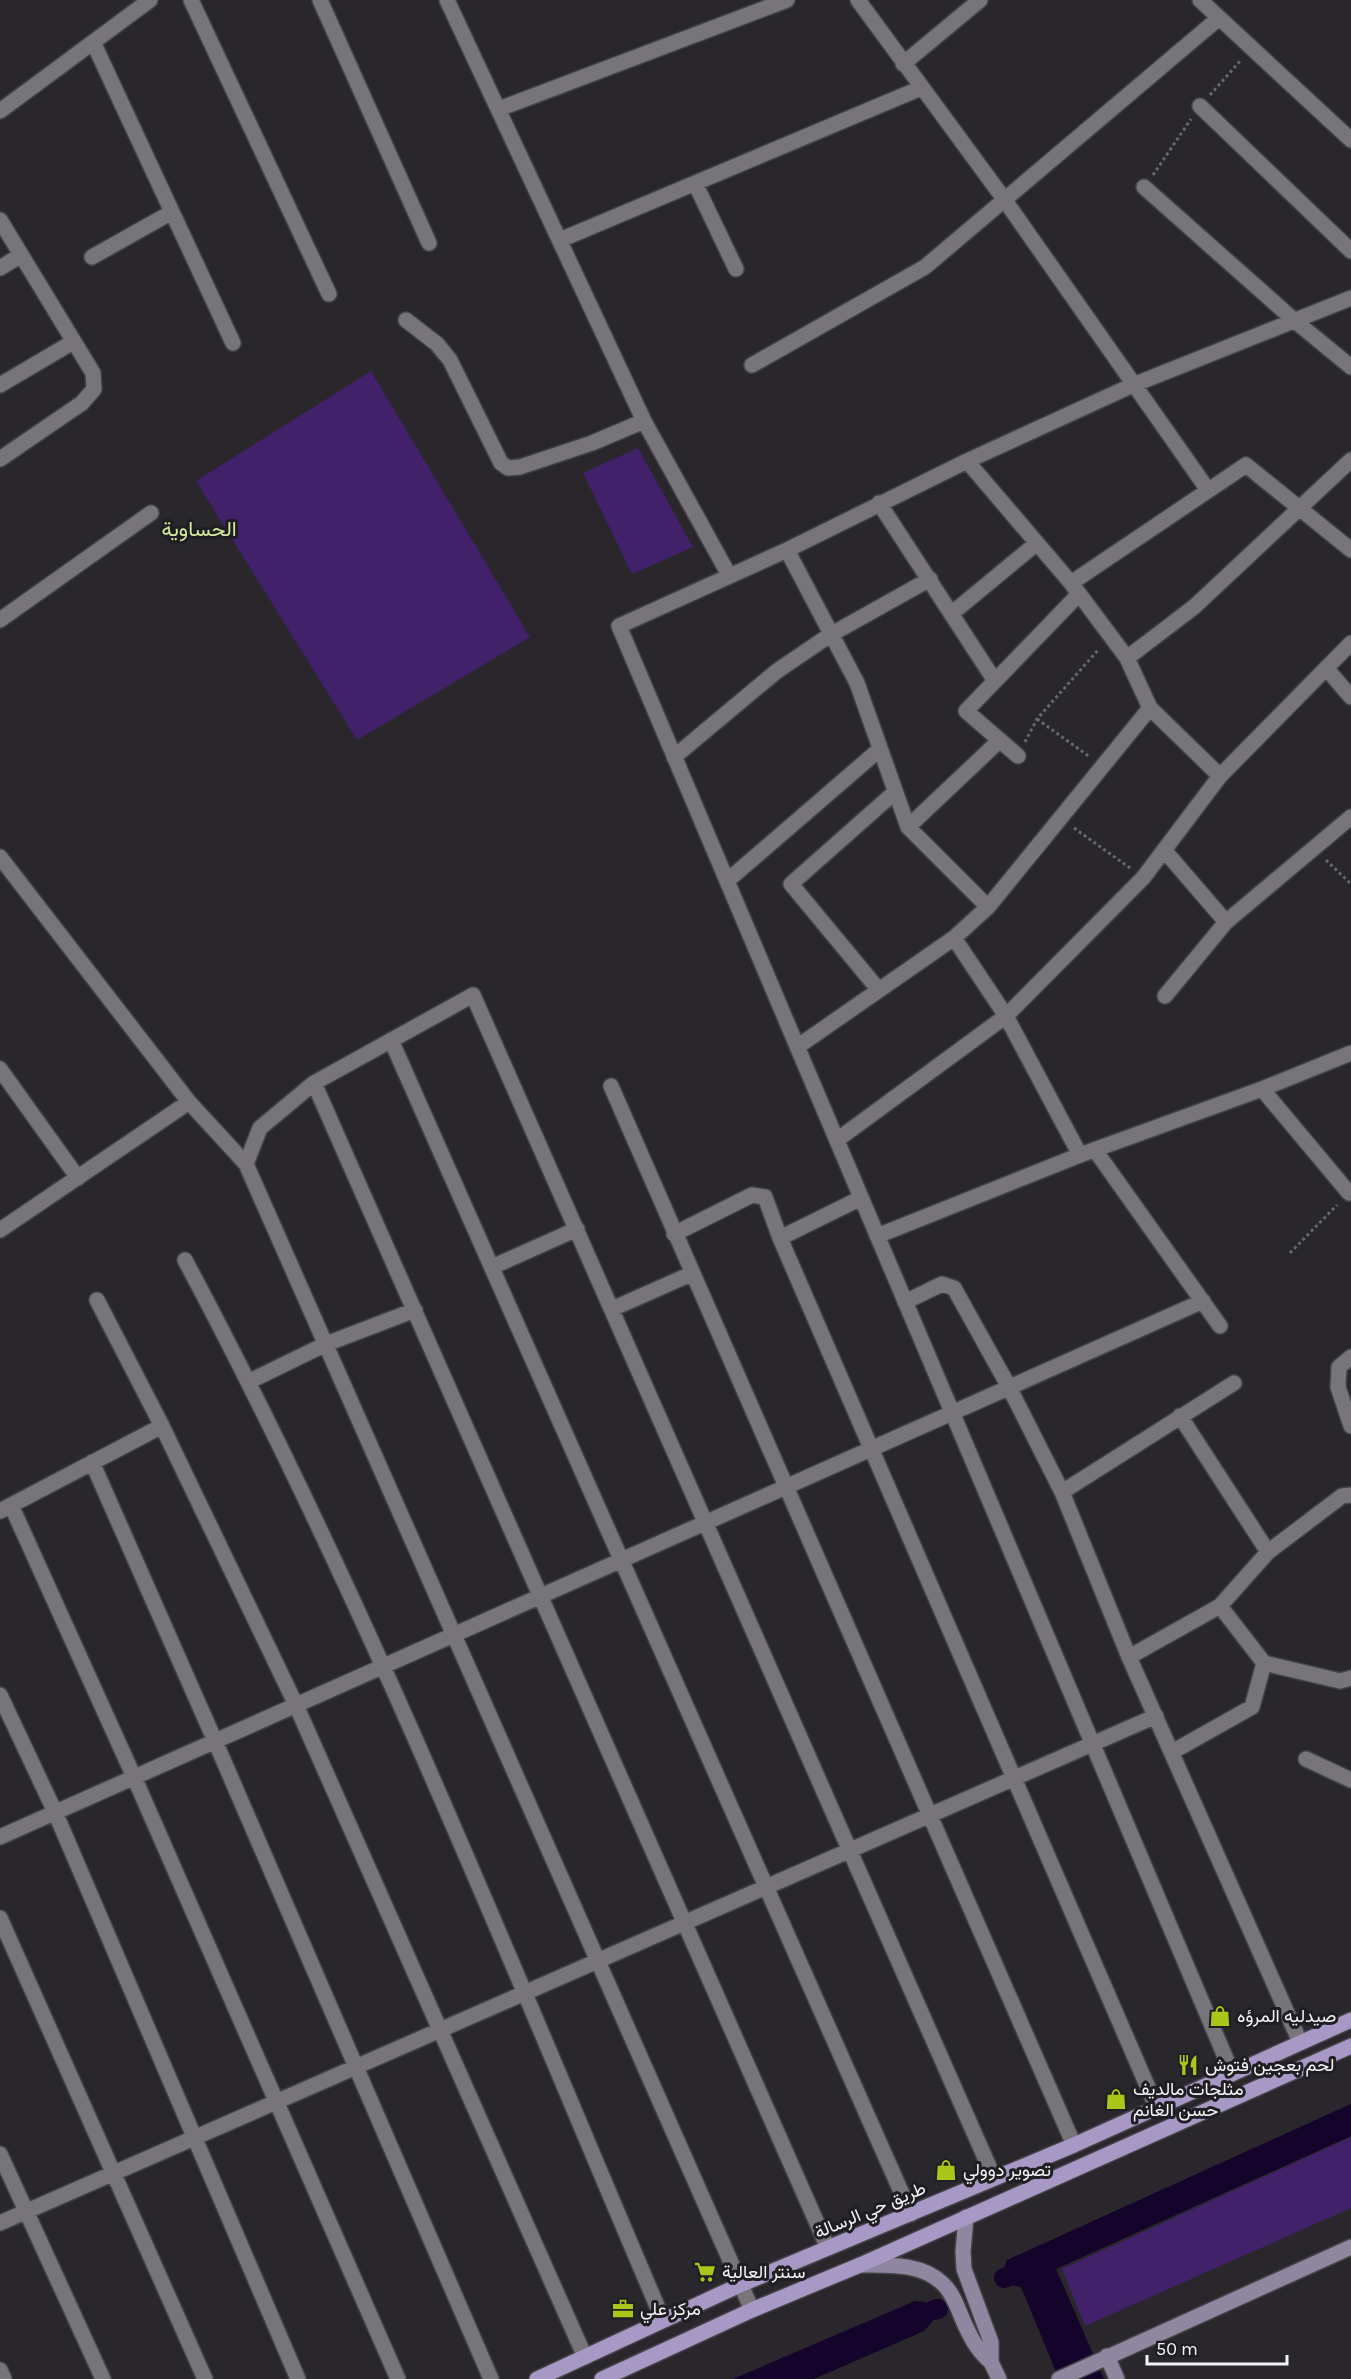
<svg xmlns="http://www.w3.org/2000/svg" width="1351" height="2379" font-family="Karla,Vazirmatn,sans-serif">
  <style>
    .green { fill: #41216a }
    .water { fill: #14032a }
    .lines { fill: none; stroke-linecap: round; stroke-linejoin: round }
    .canal { stroke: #14032a; stroke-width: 20 }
    .street-casing { stroke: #434246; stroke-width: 18 }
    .secondary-casing { stroke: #434246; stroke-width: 18 }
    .primary-casing { stroke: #434246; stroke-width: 18 }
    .path { stroke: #68676b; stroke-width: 3; stroke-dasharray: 3 3; stroke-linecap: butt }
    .street { stroke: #77757a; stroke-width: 15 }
    .secondary { stroke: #8f86a0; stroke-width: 15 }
    .primary { stroke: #a898c5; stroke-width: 15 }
    .labels { text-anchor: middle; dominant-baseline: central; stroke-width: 6; stroke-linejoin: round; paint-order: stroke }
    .poi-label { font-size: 18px; fill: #f4f3f6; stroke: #1f1e22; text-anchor: start }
    .street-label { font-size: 18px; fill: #f4f3f6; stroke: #1f1e22 }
    .quarter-label { font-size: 21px; fill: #d6ea9e; stroke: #1f1e22 }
  </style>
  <rect width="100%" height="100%" fill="#29272c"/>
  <path class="green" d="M371,371L530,637L357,740L196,481Z
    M638,448L693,547L632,574L583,473Z
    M1351,2137V2208L1085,2326L1062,2269Z"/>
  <path class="water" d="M1351,2104V2136L1056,2269L1104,2379H1059L1021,2287L1011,2285C1007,2277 1002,2268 1007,2260Z
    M915,2301L926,2302L934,2310L933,2321L924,2331L814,2379H733Z"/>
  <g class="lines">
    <path class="canal" d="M1004,2278L1007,2277
      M934,2310L938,2309"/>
    <defs>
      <path id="street" d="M191,0L329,294
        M320,0L429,243
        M447,0L644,421L729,575
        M858,0L1004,199L1208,490
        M1200,0L1351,140
        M93,42L233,343
        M903,64L980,0
        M1200,106L1351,251
        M499,109L787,0
        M0,111L150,0
        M695,183L736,269
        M1144,187L1295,321L1351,367
        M0,220L93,373L94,389L82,403L0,459
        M560,240L921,88
        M92,257L172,212
        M0,268L21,255
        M406,320L437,344L450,360L501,463L508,468L520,467L592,443L644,421
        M752,365L925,267L1219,18
        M0,385L73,342
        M967,461L1071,583L1127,658L1150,708L1220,776
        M879,503L995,681
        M787,550L857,683L908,827L988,907
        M1071,583L1246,465L1351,550
        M951,614L1037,543
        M0,620L151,513
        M1127,658L1194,607L1351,460
        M1326,668L1351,697
        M1018,756L966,711L1079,594
        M674,757L777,671L830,635L930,579
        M908,827L1000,740
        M1164,850L1226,922
        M0,857L189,1102L246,1164L752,2310
        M727,881L880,749
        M954,938L1006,1016L1080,1155
        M878,989L791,884L895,792
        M1165,996L1226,922L1351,817
        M391,1040L911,2214
        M797,1047L954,938L988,907L1150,708
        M0,1069L78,1178
        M314,1083L828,2248
        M611,1086L1074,2145
        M1262,1089L1349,1193
        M837,1140L1006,1016L1143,878L1220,776L1351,643
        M1095,1150L1220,1326
        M246,1164L260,1128L314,1083L473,995L994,2178
        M0,1230L189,1102
        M674,1234L752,1195L765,1197L780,1238L1156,2106
        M877,1236L1080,1155L1262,1089L1351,1053
        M780,1238L861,1198
        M185,1260C368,1603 511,1964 663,2320
        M492,1267L577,1229
        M97,1300L162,1426L296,1705L585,2357
        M905,1302L942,1284L954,1288L1009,1387L1062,1492L1129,1657L1300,2042
        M612,1309L691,1274
        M1351,1357L1339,1367L1338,1387L1351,1426
        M250,1381L326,1344L415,1310
        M1180,1416L1268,1552
        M92,1462L215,1741L491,2379
        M1062,1492L1234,1383
        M11,1505L134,1777L398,2379
        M0,1511L162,1426
        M1220,1606L1264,1663L1340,1681L1351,1678
        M1129,1657L1220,1606L1268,1552L1342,1496L1351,1495
        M0,1695L55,1812L298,2379
        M1172,1752L1252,1707L1264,1663
        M1306,1759L1351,1780
        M0,1837L1203,1301
        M0,1918L205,2379
        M1232,2073L619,626L787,550L967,461L1133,385L1351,298
        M0,2154L103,2379
        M0,2223L1156,1716
        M0,2370L4,2379"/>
      <path id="secondary" d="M966,2217L963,2252L964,2269L991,2342V2362L999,2379
        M860,2265C888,2265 922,2263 943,2284C954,2294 959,2312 965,2325C972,2340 978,2351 991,2362
        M1107,2356L1117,2379
        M1059,2379L1351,2247"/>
      <path id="primary" d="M537,2379L742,2284L1074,2145L1351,2020
        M602,2379L752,2310L860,2265L1351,2046"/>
    </defs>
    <use href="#street" class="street-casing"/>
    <use href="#secondary" class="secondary-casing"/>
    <use href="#primary" class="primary-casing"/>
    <path class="path" d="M1210,95L1242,59
      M1153,175L1191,119
      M1037,719L1090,757
      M1025,742L1037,719L1099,649
      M1074,828L1130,868
      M1326,860L1351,884
      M1290,1253L1337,1205"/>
    <use href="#street" class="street"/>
    <use href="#secondary" class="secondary"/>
    <use href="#primary" class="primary"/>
  </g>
  <defs>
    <symbol id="shop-bare" viewBox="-9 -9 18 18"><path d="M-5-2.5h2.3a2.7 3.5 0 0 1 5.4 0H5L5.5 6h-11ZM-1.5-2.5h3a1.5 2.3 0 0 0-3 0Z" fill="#aac719" stroke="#1f1e22" stroke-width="2.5" paint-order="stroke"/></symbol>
    <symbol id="restaurant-bare" viewBox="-9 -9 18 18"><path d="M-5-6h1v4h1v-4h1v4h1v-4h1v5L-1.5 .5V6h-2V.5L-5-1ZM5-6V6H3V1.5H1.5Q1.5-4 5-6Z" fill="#aac719" stroke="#1f1e22" stroke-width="2.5" paint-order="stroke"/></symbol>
    <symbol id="supermarket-bare" viewBox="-9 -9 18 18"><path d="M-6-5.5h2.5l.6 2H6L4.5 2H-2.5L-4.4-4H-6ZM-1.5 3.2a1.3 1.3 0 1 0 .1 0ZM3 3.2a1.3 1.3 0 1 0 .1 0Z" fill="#aac719" stroke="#1f1e22" stroke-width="2.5" paint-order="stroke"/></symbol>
    <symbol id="office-bare" viewBox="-9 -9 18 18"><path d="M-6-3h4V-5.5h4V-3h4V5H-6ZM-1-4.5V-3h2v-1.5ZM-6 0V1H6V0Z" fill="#aac719" stroke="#1f1e22" stroke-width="2.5" paint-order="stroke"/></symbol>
  </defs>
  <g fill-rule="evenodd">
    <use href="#shop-bare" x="1205" y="2001" width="30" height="30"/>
    <use href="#restaurant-bare" x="1173" y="2050" width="30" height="30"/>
    <use href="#shop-bare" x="1101" y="2084" width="30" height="30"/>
    <use href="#shop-bare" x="931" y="2155" width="30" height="30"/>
    <use href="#supermarket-bare" x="690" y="2257" width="30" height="30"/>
    <use href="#office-bare" x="608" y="2294" width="30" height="30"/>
  </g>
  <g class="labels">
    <g class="poi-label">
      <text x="1237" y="2016">صيدليه المرؤه</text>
      <text x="1205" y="2065">لحم بعجين فتوش</text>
      <text x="1133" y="2089">مثلجات مالديف<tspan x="1133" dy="21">حسن الغانم</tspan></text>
      <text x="963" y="2170">تصوير دوولي</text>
      <text x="722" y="2272">سنتر العالية</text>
      <text x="640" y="2309">مركز علي</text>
    </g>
    <g class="street-label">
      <text transform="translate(870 2210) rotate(-23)">طريق حي الرسالة</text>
    </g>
    <g class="quarter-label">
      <text x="199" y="529">الحساوية</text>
    </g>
  </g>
  <path d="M1147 2355v9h140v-9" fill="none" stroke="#f4f3f6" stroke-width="3"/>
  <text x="1156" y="2355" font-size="18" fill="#f4f3f6" stroke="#1f1e22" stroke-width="4.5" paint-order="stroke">50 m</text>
</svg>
